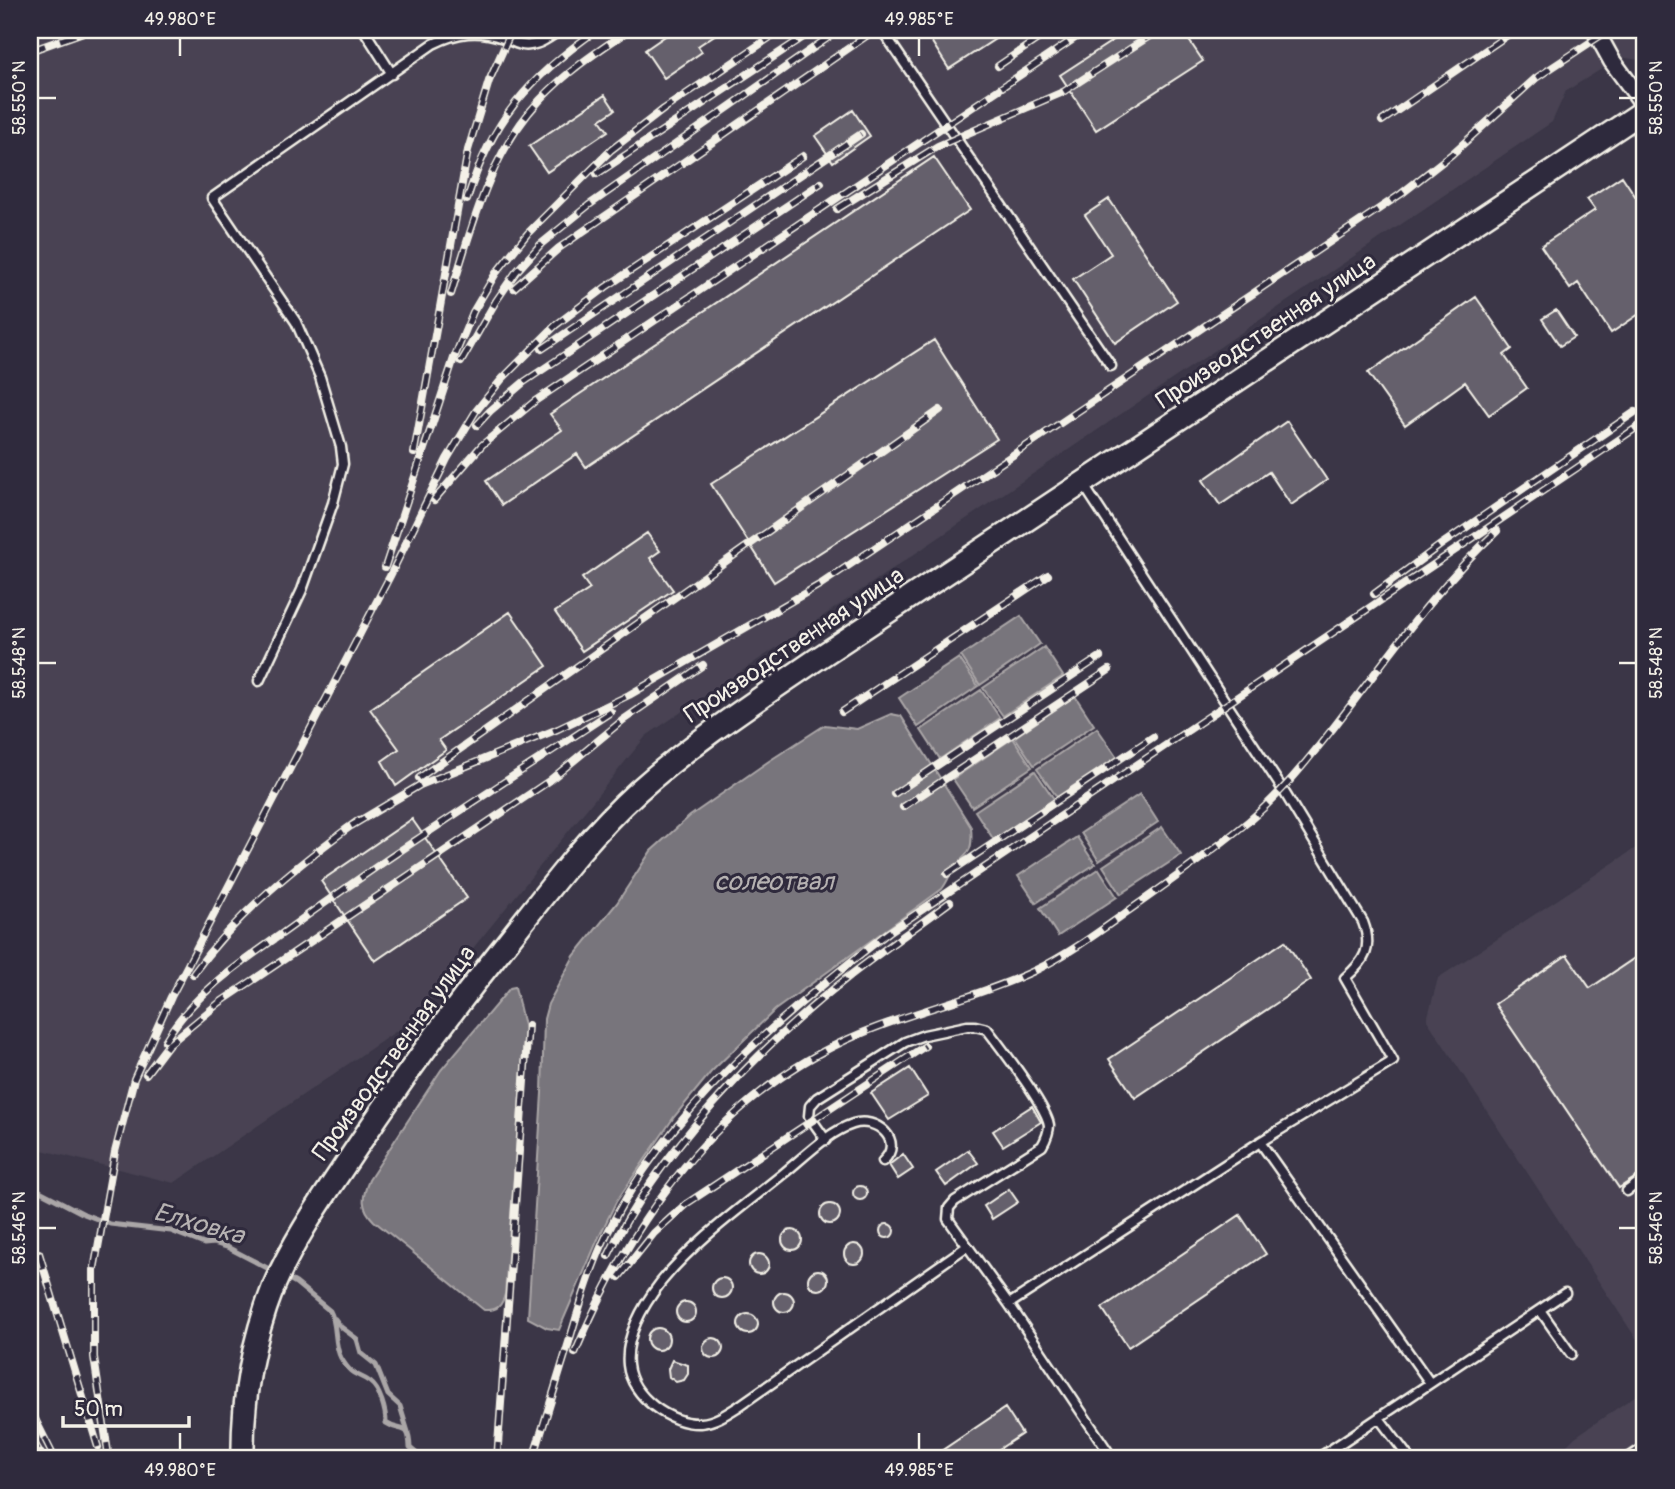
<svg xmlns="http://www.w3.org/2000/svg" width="1675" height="1489" font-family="Pangolin,sans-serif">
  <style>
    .built { fill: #484352 }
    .water { fill: #78747b; stroke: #aaa6a7; stroke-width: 2 }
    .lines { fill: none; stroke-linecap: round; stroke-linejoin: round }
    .stream { stroke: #aaa6a7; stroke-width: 5 }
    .building { fill: #65616c; stroke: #f4f1e8; stroke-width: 2 }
    .lane-casing { stroke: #f4f1e8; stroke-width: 13 }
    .street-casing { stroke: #f4f1e8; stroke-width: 21 }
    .secondary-casing { stroke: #f4f1e8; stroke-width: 26 }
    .lane { stroke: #2f2a3d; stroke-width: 8 }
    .street { stroke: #2f2a3d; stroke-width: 16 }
    .secondary { stroke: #2f2a3d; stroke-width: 21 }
    .rail-casing { stroke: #f4f1e8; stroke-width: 8 }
    .rail { stroke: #2f2a3d; stroke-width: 5; stroke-dasharray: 16; stroke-linecap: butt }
    .ticks { fill: none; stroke: #f4f1e8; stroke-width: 2.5 }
    .labels { text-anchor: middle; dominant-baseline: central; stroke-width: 6; stroke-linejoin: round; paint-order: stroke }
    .street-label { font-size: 24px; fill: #f4f1e8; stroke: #2f2a3d }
    .water-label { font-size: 26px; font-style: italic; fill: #b6b2b2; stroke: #2f2a3d }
    .neatline { fill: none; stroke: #f4f1e8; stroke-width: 2.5 }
    .ticks-label { font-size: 18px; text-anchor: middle; fill: #f4f1e8 }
  </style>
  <rect width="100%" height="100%" fill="#3b3647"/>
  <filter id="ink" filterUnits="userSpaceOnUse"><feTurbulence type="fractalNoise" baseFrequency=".0143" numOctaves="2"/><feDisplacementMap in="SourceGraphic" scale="14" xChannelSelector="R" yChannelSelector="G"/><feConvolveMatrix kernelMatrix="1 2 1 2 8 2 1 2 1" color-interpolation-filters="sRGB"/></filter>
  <g filter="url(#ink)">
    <path class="built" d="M30,30H1645V61L1621,57L1566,91L1552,122L646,736L417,1017L174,1183L30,1147Z
      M1645,842V1352L1427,1020L1438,978Z
      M1645,1389V1459H1567L1566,1446L1575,1437Z"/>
    <path class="water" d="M1021,616L1040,644L980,685L961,656Z
      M1044,647L1063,676L1003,716L983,688Z
      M959,658L978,686L918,727L899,698Z
      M981,690L1000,718L940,759L921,730Z
      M1075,696L1094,725L1034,765L1015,737Z
      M891,714L901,716L971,827C974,859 964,851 951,873C948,879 946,884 942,889L775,1010L711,1072L674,1117L616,1202L598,1239L559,1330L547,1328L528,1318L542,1093L544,1019L548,1004L574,956L617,903L651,851L690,816L769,761L825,725L857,729Z
      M1097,728L1117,757L1057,797L1037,769Z
      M1013,738L1032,767L972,807L953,779Z
      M1035,771L1054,799L994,840L975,811Z
      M1140,794L1158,822L1099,861L1081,833Z
      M1162,827L1181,855L1121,894L1103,866Z
      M1077,837L1095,864L1036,903L1018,876Z
      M1099,869L1117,897L1058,936L1040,908Z
      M515,987L525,1030L505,1294C502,1306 497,1311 484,1310L374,1221C360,1207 362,1197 369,1180L441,1070L510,988Z"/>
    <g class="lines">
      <path class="stream" d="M30,1186L84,1214L110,1224L171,1231L204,1244L214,1243L227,1247L273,1271
        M282,1275L296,1283L330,1311C338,1325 333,1343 341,1358C353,1378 356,1372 370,1382C380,1389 386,1411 386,1423C402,1434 409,1421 410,1448L423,1459
        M335,1319L341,1327L357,1339L361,1353L376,1365L388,1395L400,1406L408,1432"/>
    </g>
    <path class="building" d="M674,30H722L698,46L702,52L664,78L645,50Z
      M937,30H1009L949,69L928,36Z
      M1129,30H1182L1203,61L1096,130L1060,75Z
      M605,95L615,110L600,120L608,131L547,172L529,146Z
      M853,110L870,136L833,162L815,136Z
      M934,157L970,210L586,467L577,454L502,505L486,481L562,430L550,414Z
      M1622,176L1645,211V310L1611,333L1578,283L1570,289L1541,246L1595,210L1587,199Z
      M1109,199L1177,301L1115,343L1073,279L1111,254L1085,215Z
      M1476,297L1512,349L1504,355L1527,388L1489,415L1465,382L1405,425L1368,373Z
      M1556,310L1574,337L1560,346L1542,319Z
      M934,340L997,439L774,582L711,484Z
      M1287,421L1327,480L1291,505L1269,472L1220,505L1203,480Z
      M647,533L660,551L650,558L673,590L582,651L555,612L590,589L582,578Z
      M510,612L547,666L439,740L446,750L396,786L382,761L399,749L370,709Z
      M412,819L467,898L375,961L321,881Z
      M1285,941L1311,980L1135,1098L1109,1059Z
      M1645,951V1171L1619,1188L1495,1004L1567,955L1590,988Z
      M910,1068L928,1096L889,1120L871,1093Z
      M1032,1106L1041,1122L1003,1146L993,1131Z
      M968,1150L978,1163L946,1186L936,1172Z
      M903,1154L913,1169L898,1179L889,1165Z
      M853 1193a7 7 0 1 1 14 0a7 7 0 1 1-14 0Z
      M1009,1189L1018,1202L992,1219L984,1206Z
      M820 1214a10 10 0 1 1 20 0a10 10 0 1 1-20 0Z
      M1240,1215L1266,1254L1128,1347L1102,1308Z
      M880 1231a7 7 0 1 1 14 0a7 7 0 1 1-14 0Z
      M782 1240a10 10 0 1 1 20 0a10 10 0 1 1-20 0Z
      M844 1254a10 10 0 1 1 20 0a10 10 0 1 1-20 0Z
      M749 1264a10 10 0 1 1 20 0a10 10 0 1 1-20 0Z
      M808 1280a10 10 0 1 1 20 0a10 10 0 1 1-20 0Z
      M712 1288a10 10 0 1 1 20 0a10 10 0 1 1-20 0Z
      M774 1302a10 10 0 1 1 20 0a10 10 0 1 1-20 0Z
      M676 1312a10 10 0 1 1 20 0a10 10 0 1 1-20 0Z
      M738 1324a10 10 0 1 1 20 0a10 10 0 1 1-20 0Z
      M647 1339a11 11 0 1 1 22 0a11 11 0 1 1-22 0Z
      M703 1348a10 10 0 1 1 20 0a10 10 0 1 1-20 0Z
      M672,1360L688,1365V1374L684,1380L676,1382L669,1377L668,1369Z
      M1005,1408L1022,1434L984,1459H947L941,1451Z"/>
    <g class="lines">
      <defs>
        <path id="lane" d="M364,30L392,74
          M882,30L1111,366
          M259,681L302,590L333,503L343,464L341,447L320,377L296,322L212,198L433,44C457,32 478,29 503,38C512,41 521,47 530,45C541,44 551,36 560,30
          M826,1140L809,1116L810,1106L817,1098L905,1042L924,1035L967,1026H975L987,1029C1000,1046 1047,1107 1049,1125C1049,1133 1046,1139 1042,1146L955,1201L949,1208L948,1219L1009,1304L1113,1459
          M1260,1142L1430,1383
          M883,1161C905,1141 876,1116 853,1124C828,1132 804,1157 784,1173C742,1207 695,1240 661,1282C644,1304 625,1336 628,1365C631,1396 670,1425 701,1423C715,1422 728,1413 739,1406L966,1247
          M1627,1191L1645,1178
          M1009,1304L1260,1142L1393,1061L1345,978C1365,961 1373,948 1363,922L1283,790L1083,484
          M1540,1310L1571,1354
          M1379,1418L1410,1459
          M1317,1459L1565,1293
          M1627,1459L1645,1447"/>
        <path id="street" d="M1595,30L1612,61L1645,106"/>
        <path id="secondary" d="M243,1459C242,1402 252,1342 273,1288C292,1242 323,1198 351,1156C398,1085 447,1017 500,951C544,896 586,838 638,791C694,741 756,701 817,659L1645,110"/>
      </defs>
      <use href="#lane" class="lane-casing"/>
      <use href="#street" class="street-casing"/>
      <use href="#secondary" class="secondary-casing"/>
      <use href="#lane" class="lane"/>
      <use href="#street" class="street"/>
      <use href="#secondary" class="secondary"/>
      <defs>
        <path id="rail" d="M30,51L89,30
          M998,66L1051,30
          M1382,121L1515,30
          M597,174L808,34
          M467,200C491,120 530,77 597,30
          M837,209L938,146L1063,92L1159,30
          M514,288L559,248L875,30
          M451,294C472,226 490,153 540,100C566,72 598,51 629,30
          M542,349L861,134
          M461,362L496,301L516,272L541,244L589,205L839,30
          M477,425L490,411L524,382L821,183
          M414,453L468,150L489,81L512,30
          M434,500L482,445L535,401L1087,30
          M385,567L454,358L473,312L496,273L528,233L611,150L664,109L781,30
          M1374,594L1442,544L1635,412
          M842,712L1048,575
          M419,778L940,410
          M894,794L1100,657
          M903,807L1109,670
          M351,826L420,785L558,729L629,695L821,584L1401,194L1452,154L1536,78L1609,30
          M947,874L1153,737
          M193,974C237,913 298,864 359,820
          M165,1041C194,991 249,958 294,925C397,850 505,782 611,712
          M146,1074L168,1045L219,1003L549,781L623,720L703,665
          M39,1253L98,1447
          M608,1256C656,1155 759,1047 847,978C880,952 915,928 950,902
          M619,1277L654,1233L686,1204L925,1046
          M575,1353C632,1218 720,1092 860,1034C917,1010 978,997 1034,971C1069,954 1100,931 1131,909C1171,881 1211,852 1249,821C1282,793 1307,761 1334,727C1386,660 1435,588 1497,531
          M30,1409L55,1459
          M30,1436L44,1459
          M109,1459L94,1357V1270L115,1152L134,1079L171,997L390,576L447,459L476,411L502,379L556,325L606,287L803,156
          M497,1459L528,1025
          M533,1459C545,1420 557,1381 569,1342C580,1305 591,1267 608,1232C666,1111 784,1013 889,932L1645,422"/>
      </defs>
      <use href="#rail" class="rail-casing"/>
      <use href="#rail" class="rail"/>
    </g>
  </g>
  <path class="ticks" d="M180,38V56M919,38V56M38,98H56M1619,98H1636M38,663H56M1619,663H1636M38,1228H56M1619,1228H1636M180,1433V1450M919,1433V1450"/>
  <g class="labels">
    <g class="street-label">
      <text transform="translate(1266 331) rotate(-34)">Производственная улица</text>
      <text transform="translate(794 645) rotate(-34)">Производственная улица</text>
      <text transform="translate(394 1053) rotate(-54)">Производственная улица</text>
    </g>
    <g class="water-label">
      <text x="774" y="882">солеотвал</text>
      <text transform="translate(199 1224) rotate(16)">Елховка</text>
    </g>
  </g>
  <rect width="1675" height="1489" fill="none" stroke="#2f2a3d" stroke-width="77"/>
  <path d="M63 1416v10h126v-10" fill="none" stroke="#f4f1e8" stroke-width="3.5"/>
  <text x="74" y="1416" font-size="21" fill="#f4f1e8" stroke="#2f2a3d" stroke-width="5" paint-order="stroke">50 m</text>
  <rect x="38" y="38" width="1598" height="1412" class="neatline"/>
  <g class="ticks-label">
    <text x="180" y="25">49.980°E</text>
    <text x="919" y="25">49.985°E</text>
    <text transform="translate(19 98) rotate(-90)" y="6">58.550°N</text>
    <text transform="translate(1656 98) rotate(-90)" y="6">58.550°N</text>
    <text transform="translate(19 663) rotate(-90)" y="6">58.548°N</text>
    <text transform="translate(1656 663) rotate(-90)" y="6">58.548°N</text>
    <text transform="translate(19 1228) rotate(-90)" y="6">58.546°N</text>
    <text transform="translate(1656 1228) rotate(-90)" y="6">58.546°N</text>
    <text x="180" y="1476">49.980°E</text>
    <text x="919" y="1476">49.985°E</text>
  </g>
</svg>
